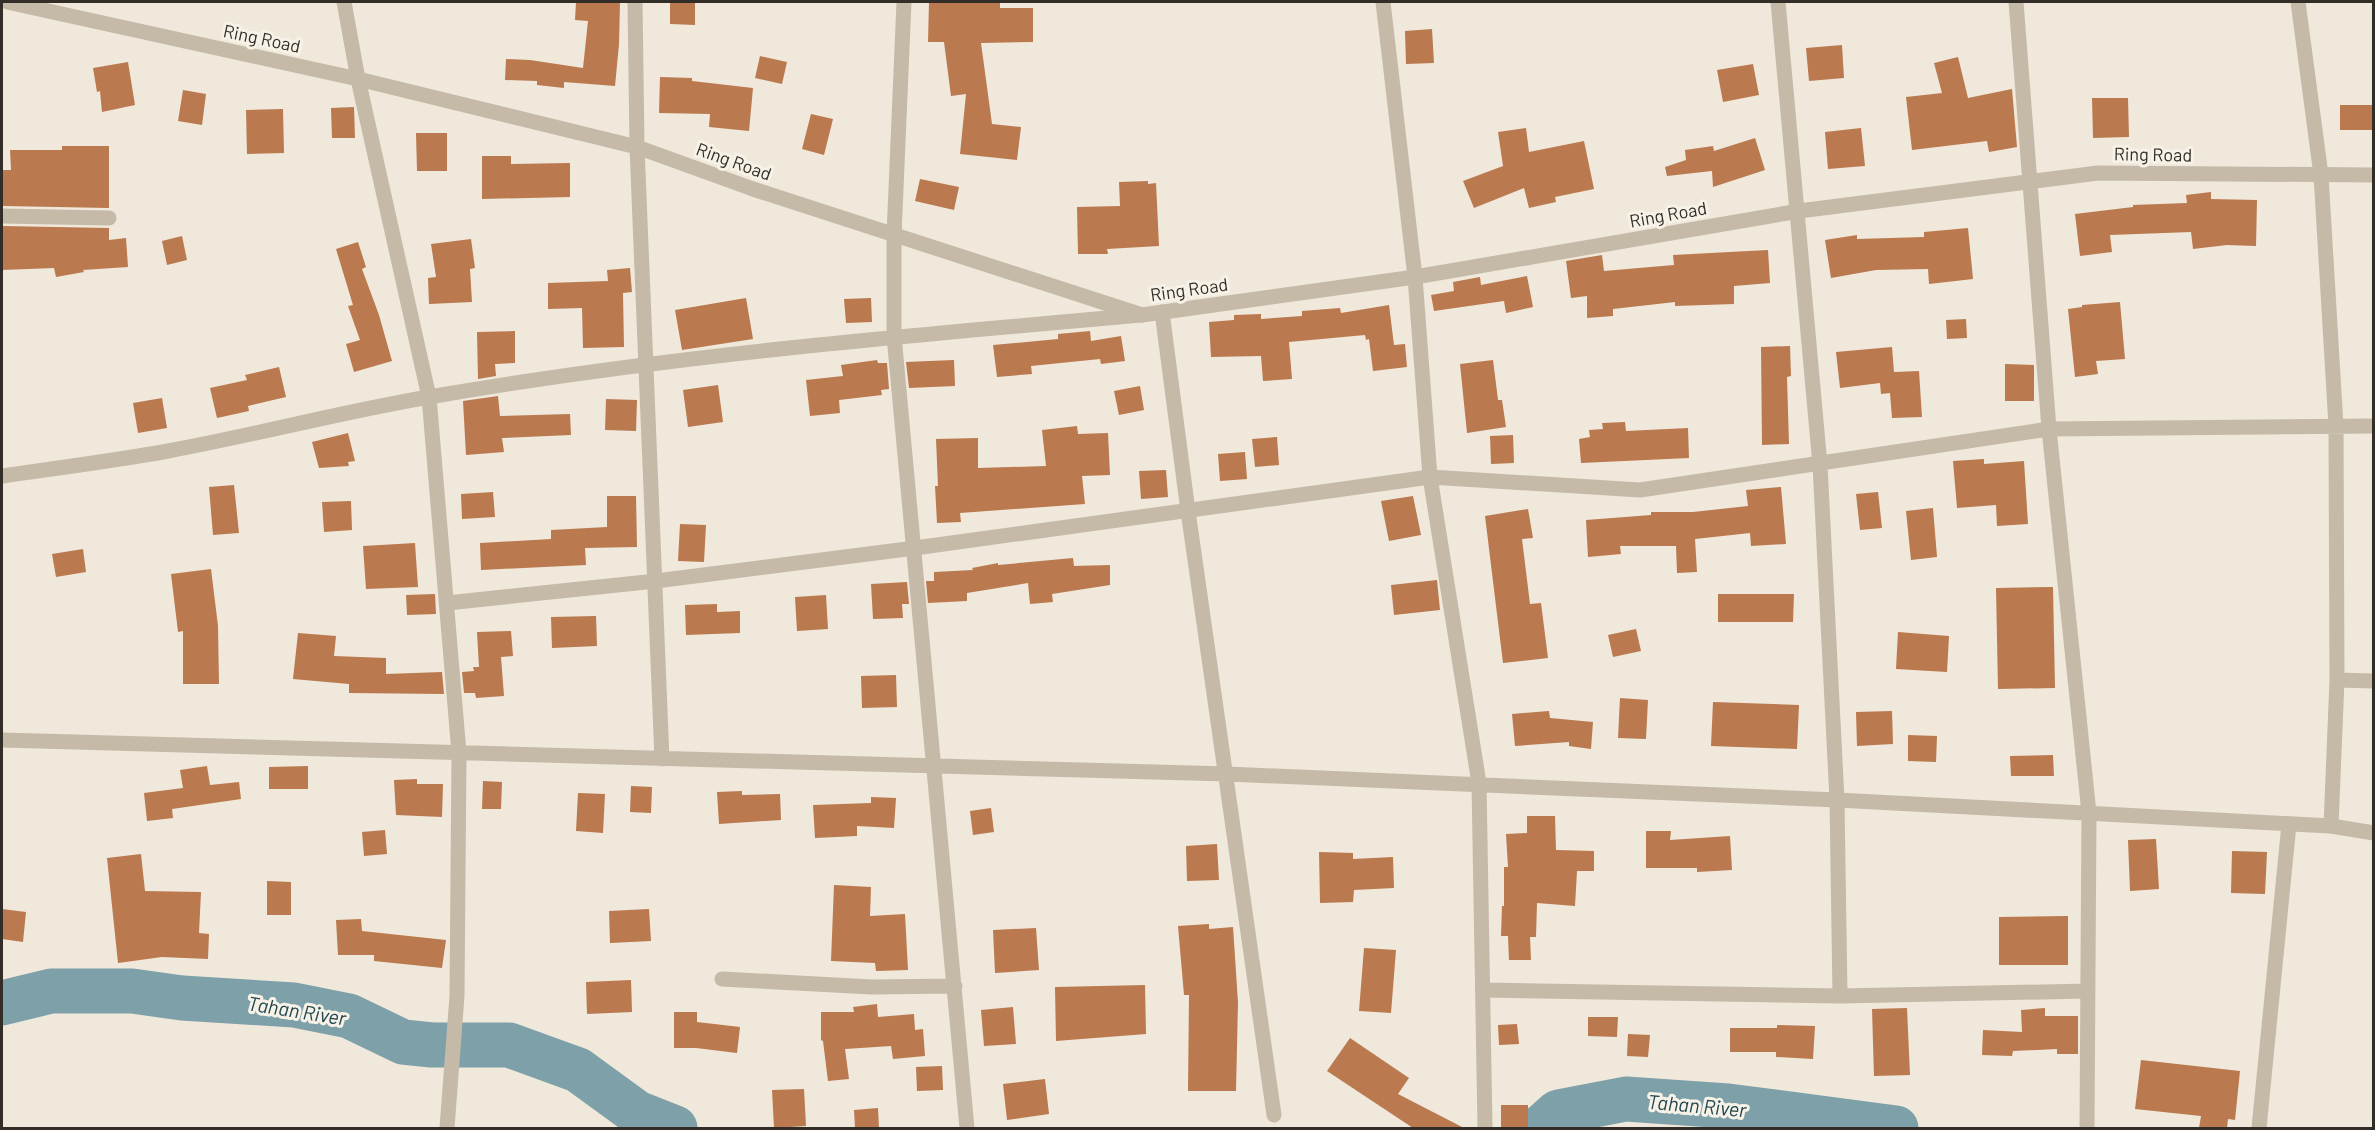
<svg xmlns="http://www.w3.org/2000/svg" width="2375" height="1130" font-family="Barlow,sans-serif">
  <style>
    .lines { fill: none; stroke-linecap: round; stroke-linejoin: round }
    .river { stroke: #7da0a9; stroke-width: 45 }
    .building { fill: #ba794e }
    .minor { stroke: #c5baa8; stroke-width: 15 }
    .tertiary { stroke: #c5baa8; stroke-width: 15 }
    .labels { text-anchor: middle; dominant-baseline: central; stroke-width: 6; stroke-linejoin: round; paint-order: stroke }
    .street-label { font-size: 18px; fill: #332d27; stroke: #f7f2e7 }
    .water-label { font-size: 20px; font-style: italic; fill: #214650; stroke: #f7f2e7 }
  </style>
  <rect width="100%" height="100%" fill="#efe8db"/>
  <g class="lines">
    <path class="river" d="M2,1003L51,991H132L182,998L294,1005L349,1016L403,1042L432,1045H509L578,1070L637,1113L675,1128
      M1540,1128L1558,1112L1626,1099L1728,1106L1896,1128"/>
  </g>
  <path class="building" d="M576,2H620L619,44L615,86L564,82V88L537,85V81L505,80L506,59L530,60L583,68L588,21L575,20Z
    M670,2H695V25L670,24Z
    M929,2H1000V8H1033V42L981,43L992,124L1021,127L1017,160L960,154L966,94L951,96L944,42H928Z
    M1432,29L1434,63L1406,64L1405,31Z
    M1842,45L1844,78L1809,81L1806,48Z
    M760,56L787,62L782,84L755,78Z
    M1958,57L1968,98L2012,89L2017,147L1989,152L1987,141L1912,150L1906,97L1942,93L1934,63Z
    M128,62L135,105L102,112L100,91L97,92L93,68Z
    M1753,64L1759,95L1723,102L1717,70Z
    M660,77L692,78V81L753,88L749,131L709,127L710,114L659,113Z
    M183,90L206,94L202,125L178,121Z
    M2092,98H2128L2129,137L2093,138Z
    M2340,105H2373V130H2340Z
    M354,107L355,138H332L331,108Z
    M283,109L284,153L247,154L246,110Z
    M811,114L833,119L824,155L802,149Z
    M1526,128L1529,152L1584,141L1594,189L1555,197L1556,202L1529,208L1524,188L1474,208L1463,181L1503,166L1498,132Z
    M1861,128L1865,166L1828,169L1825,132Z
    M416,133H447V171H417Z
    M1755,138L1765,170L1713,187L1712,171L1667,176L1665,167L1686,160L1685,150L1713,146L1714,151Z
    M62,146H109V208L3,206L2,170H11L10,150H62Z
    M482,156H511V164L570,163V197L482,199Z
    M920,179L959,187L954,210L915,201Z
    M1148,181V184L1156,183L1159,246L1107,249L1108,254H1078L1077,207L1120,206L1119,182Z
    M2211,192V199L2257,200L2256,246L2227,245L2193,249L2191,232L2110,235L2112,252L2080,256L2075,214L2133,207V205L2187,203L2186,195Z
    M2,226L109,228V240L126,238L128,267L83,270L84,272L56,277L54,268L2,270Z
    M1968,228L1973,279L1929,284L1928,269L1876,270L1831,278L1825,240L1857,235V239L1924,237V232Z
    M182,236L187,260L167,265L162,241Z
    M471,239L475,268L470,269L472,302L429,304L428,278L436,277L431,244Z
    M358,242L366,267L362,269L379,315L392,361L354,372L346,344L360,340L348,306L353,305L336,249Z
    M1768,250L1770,283L1734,286V304L1675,306V302L1613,309V316L1587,318V296L1571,298L1566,261L1602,255L1604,271L1674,265L1673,255Z
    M630,268L632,292L623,293L624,347L583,348L582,308L548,309V283L608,281L607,270Z
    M1527,276L1533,307L1506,313L1504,301L1434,311L1431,295L1454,291L1453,282L1480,277L1481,285Z
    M746,298L753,339L682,350L675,310Z
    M871,298L872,322L846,323L844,299Z
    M2120,302L2125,359L2096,361L2098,374L2075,377L2068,309L2082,307V305Z
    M1389,305L1394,345L1405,344L1407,367L1373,371L1369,339L1366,340L1365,335L1289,342L1292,379L1263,381L1261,356L1211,357L1209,322L1234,320V315L1261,314V319L1302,316V311L1340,308L1341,313Z
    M1966,319L1967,338L1947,339L1946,320Z
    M515,331V363L495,364L496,376L478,379L477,332Z
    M1090,331L1091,341L1121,336L1125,361L1101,364L1100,359L1031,366L1032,374L997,377L993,345L1058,339V334Z
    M1790,346L1791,376L1787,377L1789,444L1762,445L1761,347Z
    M1892,347L1894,372L1919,371L1922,417L1892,418L1890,393L1881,394L1880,383L1840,388L1836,352Z
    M877,360L878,363H887L889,389L881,390L882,395L839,400L840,413L810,416L806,380L843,376L841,365Z
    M954,360L955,386L909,388L906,362Z
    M1493,360L1498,400H1502L1506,427L1467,433L1460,364Z
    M2005,364L2034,365V401H2005Z
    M279,367L286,397L248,406L249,411L217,418L210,388L247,380L245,375Z
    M718,385L723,422L688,427L683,390Z
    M1140,386L1144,410L1119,415L1114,391Z
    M498,396L500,416L570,414L571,435L502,438L504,452L466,455L463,401Z
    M162,398L167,428L138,433L133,403Z
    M606,399L637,400L636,431L605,430Z
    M1625,422L1626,431L1688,428L1689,458L1581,463L1579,439L1590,437L1589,430L1603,429L1602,423Z
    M1077,426L1078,434L1108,433L1110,475L1082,476L1085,504L960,513L961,522L937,523L935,486H938L936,439L978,438V468L1046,466L1042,430Z
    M348,433L355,461L348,462L349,466L319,468L312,442Z
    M1513,435L1514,463L1491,464L1490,436Z
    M1277,437L1279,465L1255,467L1252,439Z
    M1245,452L1247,479L1220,481L1218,454Z
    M1984,459V464L2024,461L2028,524L1997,526L1996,505L1957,508L1953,461Z
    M1166,470L1168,497L1141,499L1139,471Z
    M234,485L239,533L213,535L209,487Z
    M1781,487L1786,544L1751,546L1750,533L1695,539L1697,572L1677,573L1676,546H1620L1621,554L1588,557L1586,520L1651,515V512H1693L1748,506L1746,490Z
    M493,492L495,517L462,519L461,494Z
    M1878,492L1882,528L1860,530L1856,494Z
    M607,496H636L637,547L585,548L586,565L481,570L480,543L551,539V530L607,527Z
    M1413,496L1421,535L1389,541L1381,501Z
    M351,501L352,530L324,532L322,502Z
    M1933,508L1937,557L1911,560L1906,511Z
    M1528,509L1533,538L1522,539L1530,604L1541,603L1548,658L1503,663L1485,516Z
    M680,524L706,525L704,562L678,561Z
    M415,543L418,587L366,589L363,546Z
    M83,549L86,572L56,577L52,554Z
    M1073,558L1074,566L1110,565V585L1052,594L1053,602L1030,604L1028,583L967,593V601L928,603L926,581H934V572L973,570L972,568L998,563V565Z
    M211,569L218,626L219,684H183V631L178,632L171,574Z
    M1437,580L1440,610L1394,615L1391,585Z
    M907,582L909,604H902L903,618L873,619L871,584Z
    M2053,587L2055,688L1998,689L1996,588Z
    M435,594L436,614L407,615L406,595Z
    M1718,594H1794L1793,622H1718Z
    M826,595L828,629L797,631L795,597Z
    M717,604V612L740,611V633L686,635L685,605Z
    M596,616L597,646L552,648L551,617Z
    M1636,629L1641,651L1613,657L1608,635Z
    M511,631L513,656L501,657L504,696L476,698L475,693H464L462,672L474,671L473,667H479L477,632Z
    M1898,632L1949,636L1947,672L1896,669Z
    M298,633L336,636L334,656L386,658V674L442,672L444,694L349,693V684L293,679Z
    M896,675L897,707L862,708L861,676Z
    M1620,698L1648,700L1646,739L1618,738Z
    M1713,702L1799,705L1797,749L1711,746Z
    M1549,711L1550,718L1593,722L1591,749L1569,746V742L1515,746L1512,714Z
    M1892,711L1893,744L1857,746L1856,712Z
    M1908,735L1937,736L1936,762L1908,761Z
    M2053,755L2054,776H2011L2010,756Z
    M207,766L210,785L239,782L241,799L172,809L173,818L147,821L144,793L183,788L180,770Z
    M308,766V789H269V767Z
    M417,779V784H443L442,817L396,815L394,780Z
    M483,781L502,782L501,809H482Z
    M631,786L652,787L651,813L630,812Z
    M742,791V795L780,794L781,820L719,824L717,792Z
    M578,793L605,794L603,833L576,831Z
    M871,797L896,798L894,828L857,826V836L815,838L813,805L871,803Z
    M991,808L994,832L973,835L970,811Z
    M1527,816H1555L1556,850L1594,851V871H1577L1575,906L1537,903L1536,937H1530L1531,960H1509L1508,936H1501L1502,906H1504V867H1508L1506,834L1527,833Z
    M385,830L387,854L364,856L362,832Z
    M1646,831H1671L1670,840L1730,836L1732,870L1697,872V868H1646Z
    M2156,839L2159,889L2130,891L2128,840Z
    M1217,844L1219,880L1187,881L1186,846Z
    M2232,851L2267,852L2265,894L2231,893Z
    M1319,852L1353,853V859L1393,857L1394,888L1354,890L1353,902L1320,903Z
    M141,854L145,891L201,892L199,933L209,934L208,959L162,957L118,963L107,858Z
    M267,881L291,882V915H267Z
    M834,885L871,887L870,916L905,914L908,970L876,971L875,963L831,961Z
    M2,909L26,912L23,942L2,939Z
    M649,909L651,941L610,943L609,911Z
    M2068,916V965H1999V917Z
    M361,919L362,931L446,940L442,968L374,961V955H338L336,920Z
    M1209,924V929L1233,927L1238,1002L1236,1091H1188L1189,995H1184L1178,926Z
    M1036,928L1039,970L995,973L993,930Z
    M1364,948L1396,950L1391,1013L1359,1011Z
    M631,980L632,1012L587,1014L586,982Z
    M1145,985L1146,1034L1056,1041L1055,987Z
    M877,1004L878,1017L914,1014L915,1030L923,1029L925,1056L893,1059L891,1046L845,1049L849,1079L828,1081L823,1041L821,1040V1012H854L853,1007Z
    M1013,1007L1016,1044L984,1046L981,1010Z
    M1907,1008L1910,1075L1874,1076L1872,1009Z
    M2045,1008V1016H2078V1054H2057V1049L2013,1051L2012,1056L1982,1055L1983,1030L2022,1032L2021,1010Z
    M674,1012H697V1022L740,1027L737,1053L696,1048H674Z
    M1588,1017H1618L1617,1037L1588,1036Z
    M1517,1024L1519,1044L1499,1045L1498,1025Z
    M1777,1025L1815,1026L1813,1059L1776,1057V1052H1730V1028H1777Z
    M1628,1034L1650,1035L1648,1057L1627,1056Z
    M1350,1038L1409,1078L1398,1094L1464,1128H1413L1327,1071Z
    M2141,1060L2240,1071L2235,1120L2228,1119L2227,1128H2199L2201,1116L2135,1109Z
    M942,1066L943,1090L917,1091L916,1067Z
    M1045,1079L1049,1114L1007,1120L1003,1084Z
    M804,1089L806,1126L774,1128L772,1090Z
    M1501,1105H1528V1128H1501Z
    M878,1108L879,1128H855L854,1110Z"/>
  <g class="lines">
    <path class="minor" d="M344,2L358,79L429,397L459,753L457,996L447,1128
      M635,2L637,147L662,759
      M904,2L894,235V336L967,1128
      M1383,2L1415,277L1430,477L1479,783L1485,1128
      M1778,2L1820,465L1837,800L1840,996
      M2016,2L2049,429L2089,813L2087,1128
      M2298,2L2321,175L2336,426L2337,680L2331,826
      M2,216L109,218
      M1162,312L1188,511L1274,1115
      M2,476C57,468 113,461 168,451C255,435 341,412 429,397C664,356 904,336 1142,315
      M447,603L656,581L915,548L1430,477L1640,490L2049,429L2374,426
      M2337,680L2374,681
      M2,740L1227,774L1837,800L2331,826L2374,833
      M722,979L872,987L955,986
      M1484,990L1840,996L2088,991
      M2259,1128L2289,824"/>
    <path class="tertiary" d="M7,2L358,79L637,147L753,189L1142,315L1415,277L1799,211L2098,173L2374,175"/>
  </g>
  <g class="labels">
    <g class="street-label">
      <text transform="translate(262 38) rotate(12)">Ring Road</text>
      <text transform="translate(2153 154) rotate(1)">Ring Road</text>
      <text transform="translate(734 161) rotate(20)">Ring Road</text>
      <text transform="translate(1668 214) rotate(-10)">Ring Road</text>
      <text transform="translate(1189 289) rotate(-8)">Ring Road</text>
    </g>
    <g class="water-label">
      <text transform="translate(297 1010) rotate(9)">Tahan River</text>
      <text transform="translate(1697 1105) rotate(5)">Tahan River</text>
    </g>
  </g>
  <rect width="2375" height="1130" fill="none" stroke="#332d27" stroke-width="6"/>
</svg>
